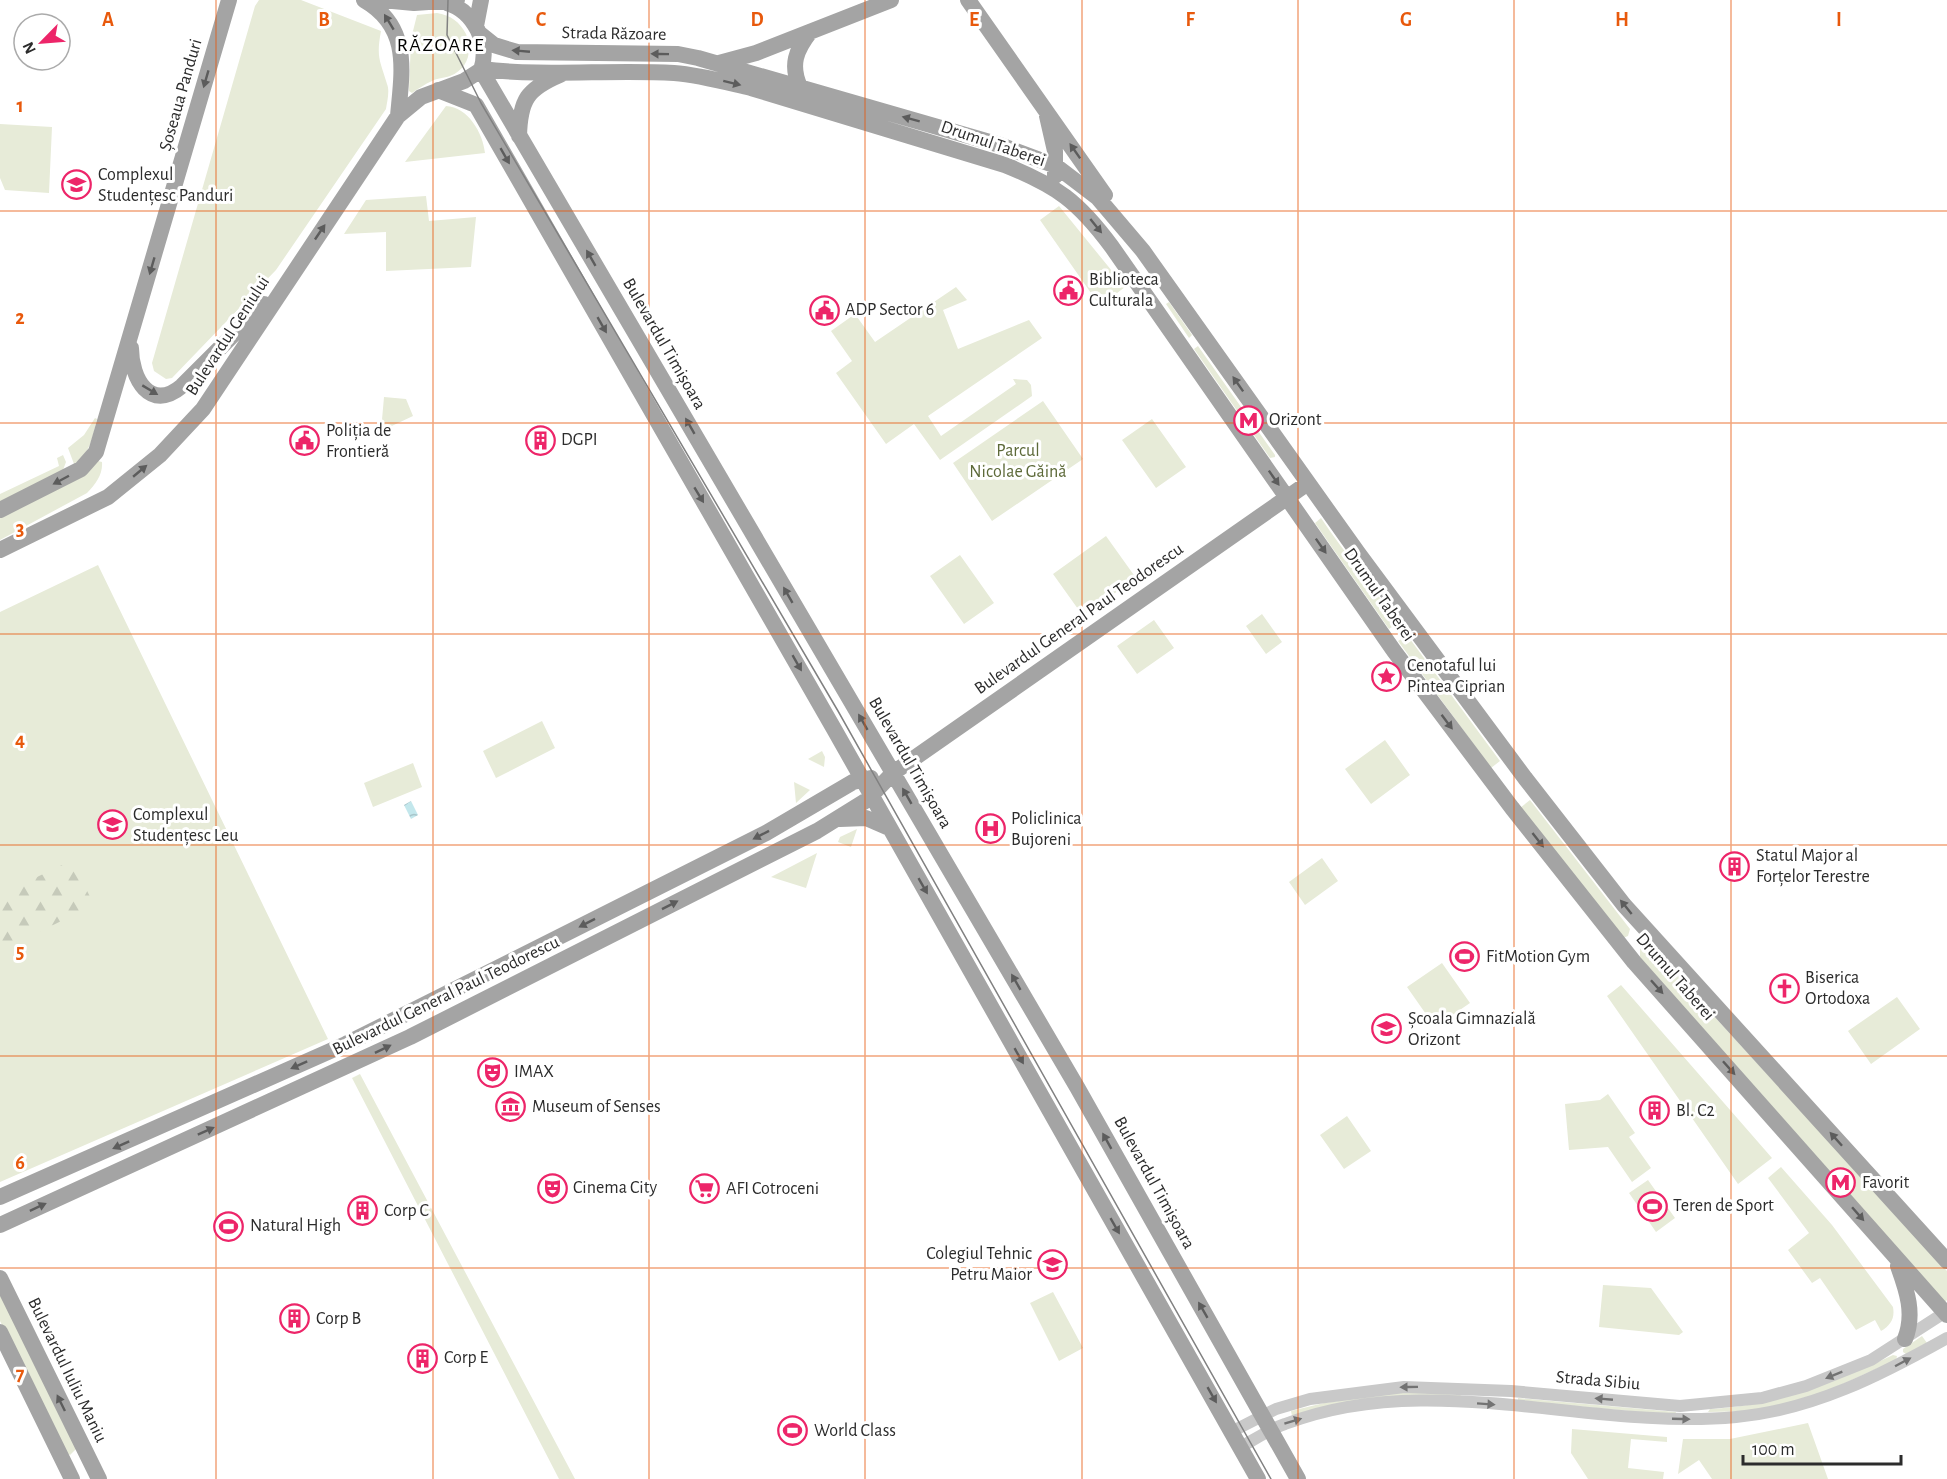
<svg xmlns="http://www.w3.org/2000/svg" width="1947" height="1479" font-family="'Alegreya Sans',sans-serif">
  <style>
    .green { fill: #e7ebd8 }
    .forest { fill: url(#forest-firs) }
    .water { fill: url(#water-waves) }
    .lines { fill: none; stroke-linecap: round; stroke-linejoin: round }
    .minor { stroke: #c9c9c9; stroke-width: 12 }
    .major { stroke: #a4a4a4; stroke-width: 16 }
    .tram { stroke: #818181; stroke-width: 1.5 }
    .oneway { fill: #5c5c5c }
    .oneway2 { fill: #737373 }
    .grid { fill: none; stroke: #e8590c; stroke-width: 1.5; stroke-opacity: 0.55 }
    .labels { text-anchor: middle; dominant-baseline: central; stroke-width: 6; stroke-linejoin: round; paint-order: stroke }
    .street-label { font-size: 18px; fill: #2c2c2c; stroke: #fff }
    .poi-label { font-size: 18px; fill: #2c2c2c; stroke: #fff; text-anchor: start }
    .park-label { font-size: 18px; fill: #5c6938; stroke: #fff }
    .neighbourhood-label { font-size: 20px; letter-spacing: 1.5px; fill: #000; stroke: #fff }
    .grid-label { font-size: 20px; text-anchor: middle; font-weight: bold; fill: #e8590c; stroke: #fff; stroke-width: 6; stroke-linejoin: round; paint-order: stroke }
  </style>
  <defs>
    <pattern id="forest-firs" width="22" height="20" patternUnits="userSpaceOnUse" patternTransform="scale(1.5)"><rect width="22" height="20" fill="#e7ebd8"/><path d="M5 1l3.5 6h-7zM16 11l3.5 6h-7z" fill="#c6caba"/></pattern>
    <pattern id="water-waves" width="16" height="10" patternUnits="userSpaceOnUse" patternTransform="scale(1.5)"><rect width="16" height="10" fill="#c3e7ec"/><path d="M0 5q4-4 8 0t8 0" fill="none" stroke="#a8c6cb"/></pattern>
  </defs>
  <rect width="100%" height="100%" fill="#fff"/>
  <path class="green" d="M259,0H301L381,31C376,58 380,60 387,84C390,91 387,102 386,109L276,270L172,378L166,379L154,371L152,363L255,6Z
    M437,13C450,15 460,22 466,34C473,51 468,69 450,76C444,78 437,78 432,81C425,84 418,89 412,93L409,91L411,39L417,15Z
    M446,106C468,107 483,133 485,153L405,162Z
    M0,124L52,127L49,193L5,190L0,178Z
    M426,196L429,221L476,217L471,267L386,271V232L344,234L366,200Z
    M1059,206L1125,287L1100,306L1040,220Z
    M956,287L967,300L943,310L958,349L1029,320L1042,338L928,416L941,436L1016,384L1013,379L1027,380L1031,385L1032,396L940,460L914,424L886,444L836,373L852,361L831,331L855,314L875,342Z
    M1169,302L1192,335L1189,338L1166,304Z
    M1198,346L1275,455V457L1270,458L1194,349Z
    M384,397L406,399L413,416L381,431Z
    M1043,401L1083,459L992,521L953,463Z
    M95,418L97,419C93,435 90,455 74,464L68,448L84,435Z
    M1152,419L1186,467L1156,488L1122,440Z
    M63,455L66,462L63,470L0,504V494L59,466L57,458Z
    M98,461L102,462C103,474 96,484 87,493L0,540V516Z
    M1321,518C1346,555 1373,587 1398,623L1389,629L1315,523Z
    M1106,536L1136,578L1083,616L1053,574Z
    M960,555L994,603L964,624L930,576Z
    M98,565L328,1039L0,1182V612Z
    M1262,614L1282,642L1266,654L1246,626Z
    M1154,620L1174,648L1137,674L1117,646Z
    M1407,635L1500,761L1491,768L1398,641Z
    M542,721L555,748L496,778L483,751Z
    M1385,740L1410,775L1371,804L1345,769Z
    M822,751L825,757L824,767L808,759Z
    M413,763L422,787L373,807L364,783Z
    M794,782L810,790L796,803Z
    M1530,800L1630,929L1628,936L1623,938L1520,808Z
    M857,829L851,847L838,842L840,837Z
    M817,853L806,888L771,877Z
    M1322,858L1338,881L1305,905L1289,882Z
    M1649,945L1947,1271V1300L1945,1302L1640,958V949Z
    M1442,963L1470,1003L1435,1027L1407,987Z
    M1621,985L1772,1158L1738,1184L1607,996Z
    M1897,997L1920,1029L1871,1064L1848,1031Z
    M360,1074L575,1479H559L352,1078Z
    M1608,1094L1635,1133L1629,1137L1651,1168L1632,1182L1608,1147L1569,1150L1565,1104L1600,1100Z
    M1347,1116L1371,1151L1344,1169L1320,1135Z
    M1781,1167L1832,1225L1893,1307C1895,1318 1891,1325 1881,1331L1875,1320L1856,1330L1820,1278L1812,1283L1788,1250L1809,1233L1768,1178Z
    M1648,1180L1675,1218L1656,1232L1629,1193Z
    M1603,1285L1651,1288L1683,1332L1679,1335L1599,1327Z
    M0,1291L77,1448L70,1455L65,1452L0,1321Z
    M1053,1292L1083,1348L1059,1361L1030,1303Z
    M1922,1336L1927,1343L1906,1354L1903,1352V1349Z
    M1893,1355L1897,1356L1896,1360L1816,1396L1757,1411L1708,1412L1710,1409C1777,1405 1833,1383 1893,1355Z
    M1410,1391L1461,1395L1460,1397L1292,1416L1291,1411L1324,1403Z
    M1518,1398L1676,1412L1675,1415L1518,1401Z
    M1808,1423L1828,1479H1712L1699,1460L1678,1474L1683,1439H1730Z
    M1572,1429L1667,1437V1442L1631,1439L1628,1468L1664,1472L1663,1479H1588L1571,1453Z"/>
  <path class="forest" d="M72,860L94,905L0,951V895Z"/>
  <path class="water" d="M411,801L418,815L411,819L404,805Z"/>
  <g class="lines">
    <path class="minor" d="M1233,1431L1276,1409L1310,1399L1404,1387L1511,1391L1680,1406L1762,1398L1806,1386L1871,1360L1947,1311
      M1241,1447C1255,1439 1270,1429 1285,1424C1431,1368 1587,1431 1736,1417C1813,1410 1881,1375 1947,1338"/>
    <path class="major" d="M364,0C411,27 402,71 398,116
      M382,0L414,3L457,0
      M968,0L1105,195
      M476,26L481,0
      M479,33L494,45L517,52L678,54L698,58L1000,145L1056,166L1098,198L1143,251L1358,553L1525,778L1624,905L1947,1261
      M719,63L756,53L891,0
      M482,69C546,77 610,69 674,73C700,75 725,82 751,88L1005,165C1057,186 1078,201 1112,247L1394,651L1512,808L1634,962L1947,1315
      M481,70L1077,1087L1298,1479
      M800,87C790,65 796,50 810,32
      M438,90L476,105L834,729L1258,1479
      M1047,116L1055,151V176
      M519,136C520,100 527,89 560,75
      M131,348C131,378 150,413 182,386L264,304
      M0,510L81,469L96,452L229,0
      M0,550L108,497L160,455L203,409L398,116L421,97L464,81L481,70C490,44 474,11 447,3
      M840,819L866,818L889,828
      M0,1197L346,1044L766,833L853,782L871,778
      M0,1225L410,1037L817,831L867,800L893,773L1308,483
      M1898,1266C1907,1291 1915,1314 1905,1339
      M0,1278L99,1479
      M0,1332L72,1479"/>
    <path class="tram" d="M448,0L447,35L481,103L838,711L1271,1479"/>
  </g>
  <defs><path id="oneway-solid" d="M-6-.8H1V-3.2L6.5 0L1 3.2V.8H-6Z" transform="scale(1.5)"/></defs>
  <g class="oneway">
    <use href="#oneway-solid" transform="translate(389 22) rotate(-121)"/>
    <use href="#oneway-solid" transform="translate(521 51) rotate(-175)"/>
    <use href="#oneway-solid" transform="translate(660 54) rotate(-179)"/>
    <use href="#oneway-solid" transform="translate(206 79) rotate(106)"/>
    <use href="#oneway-solid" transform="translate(732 83) rotate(14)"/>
    <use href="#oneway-solid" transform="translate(911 119) rotate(-165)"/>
    <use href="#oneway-solid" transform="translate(1075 151) rotate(-125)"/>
    <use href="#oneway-solid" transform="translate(505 156) rotate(60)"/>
    <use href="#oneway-solid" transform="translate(1096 226) rotate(51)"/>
    <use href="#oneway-solid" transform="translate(320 232) rotate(-56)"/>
    <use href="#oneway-solid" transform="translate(591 258) rotate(-120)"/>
    <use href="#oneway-solid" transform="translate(152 266) rotate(106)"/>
    <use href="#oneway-solid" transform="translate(602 325) rotate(60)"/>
    <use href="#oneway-solid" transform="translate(1238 384) rotate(-125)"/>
    <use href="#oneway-solid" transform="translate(150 390) rotate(31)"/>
    <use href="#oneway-solid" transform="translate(690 426) rotate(-120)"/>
    <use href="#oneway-solid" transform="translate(140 471) rotate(-40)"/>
    <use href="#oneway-solid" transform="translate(1274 478) rotate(55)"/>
    <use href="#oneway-solid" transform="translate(61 480) rotate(152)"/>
    <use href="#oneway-solid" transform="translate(699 495) rotate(59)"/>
    <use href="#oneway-solid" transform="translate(1321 546) rotate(55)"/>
    <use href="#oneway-solid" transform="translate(788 595) rotate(-120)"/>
    <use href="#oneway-solid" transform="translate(797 663) rotate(60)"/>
    <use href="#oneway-solid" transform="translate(863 722) rotate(-120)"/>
    <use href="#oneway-solid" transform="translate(1447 722) rotate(53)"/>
    <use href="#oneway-solid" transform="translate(907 796) rotate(-120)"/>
    <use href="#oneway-solid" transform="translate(761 835) rotate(153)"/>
    <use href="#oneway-solid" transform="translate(1538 840) rotate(52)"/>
    <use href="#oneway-solid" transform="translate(923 886) rotate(60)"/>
    <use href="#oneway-solid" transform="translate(670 905) rotate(-27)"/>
    <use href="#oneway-solid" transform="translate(1626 907) rotate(-129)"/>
    <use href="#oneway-solid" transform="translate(587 923) rotate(153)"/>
    <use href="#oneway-solid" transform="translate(1016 982) rotate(-120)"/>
    <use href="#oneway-solid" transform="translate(1657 987) rotate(48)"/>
    <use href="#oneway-solid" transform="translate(383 1049) rotate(-26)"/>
    <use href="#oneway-solid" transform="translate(1019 1056) rotate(60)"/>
    <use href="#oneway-solid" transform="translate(299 1065) rotate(156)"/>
    <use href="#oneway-solid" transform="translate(1729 1068) rotate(48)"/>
    <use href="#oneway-solid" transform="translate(206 1131) rotate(-24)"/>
    <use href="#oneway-solid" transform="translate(1836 1139) rotate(-132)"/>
    <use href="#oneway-solid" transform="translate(1107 1141) rotate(-119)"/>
    <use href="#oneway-solid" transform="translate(121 1145) rotate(156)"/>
    <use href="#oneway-solid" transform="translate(38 1207) rotate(-25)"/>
    <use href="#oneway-solid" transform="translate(1858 1214) rotate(49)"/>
    <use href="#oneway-solid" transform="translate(1115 1226) rotate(60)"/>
    <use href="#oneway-solid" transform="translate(1203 1310) rotate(-120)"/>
    <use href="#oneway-solid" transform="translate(1212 1395) rotate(60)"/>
    <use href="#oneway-solid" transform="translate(61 1403) rotate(-116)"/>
  </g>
  <g class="oneway2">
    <use href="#oneway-solid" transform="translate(1903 1362) rotate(-28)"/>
    <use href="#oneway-solid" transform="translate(1834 1375) rotate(158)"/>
    <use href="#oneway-solid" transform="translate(1409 1387) rotate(179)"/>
    <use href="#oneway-solid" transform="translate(1604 1399) rotate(-175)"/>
    <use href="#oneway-solid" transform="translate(1486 1404) rotate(4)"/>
    <use href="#oneway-solid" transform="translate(1681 1419) rotate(2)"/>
    <use href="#oneway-solid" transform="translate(1293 1421) rotate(-17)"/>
  </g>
  <path class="grid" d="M216,0V1479M433,0V1479M649,0V1479M865,0V1479M1082,0V1479M1298,0V1479M1514,0V1479M1731,0V1479M0,211H1947M0,423H1947M0,634H1947M0,845H1947M0,1056H1947M0,1268H1947"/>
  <defs>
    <symbol id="university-ring" viewBox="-11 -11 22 22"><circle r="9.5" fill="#fff" stroke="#ed2569" stroke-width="1.5"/><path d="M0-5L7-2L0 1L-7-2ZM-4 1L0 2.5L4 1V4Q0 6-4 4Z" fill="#ed2569"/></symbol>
    <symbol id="civic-ring" viewBox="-11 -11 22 22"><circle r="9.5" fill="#fff" stroke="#ed2569" stroke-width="1.5"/><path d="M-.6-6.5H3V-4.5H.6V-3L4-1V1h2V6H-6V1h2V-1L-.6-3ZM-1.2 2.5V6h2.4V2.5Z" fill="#ed2569"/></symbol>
    <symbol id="metro-ring" viewBox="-11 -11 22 22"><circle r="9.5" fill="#fff" stroke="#ed2569" stroke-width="1.5"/><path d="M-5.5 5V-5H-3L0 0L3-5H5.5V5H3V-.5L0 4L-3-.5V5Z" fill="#ed2569"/></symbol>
    <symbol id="building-ring" viewBox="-11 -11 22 22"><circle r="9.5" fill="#fff" stroke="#ed2569" stroke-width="1.5"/><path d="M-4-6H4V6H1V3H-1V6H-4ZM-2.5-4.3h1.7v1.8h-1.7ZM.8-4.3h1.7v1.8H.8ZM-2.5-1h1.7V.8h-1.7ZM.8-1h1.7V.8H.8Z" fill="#ed2569"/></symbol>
    <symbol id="sight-ring" viewBox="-11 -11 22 22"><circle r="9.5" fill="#fff" stroke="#ed2569" stroke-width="1.5"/><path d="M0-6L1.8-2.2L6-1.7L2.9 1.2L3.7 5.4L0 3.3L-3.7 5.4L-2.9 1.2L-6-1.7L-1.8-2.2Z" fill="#ed2569"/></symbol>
    <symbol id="hospital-ring" viewBox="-11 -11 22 22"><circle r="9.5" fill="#fff" stroke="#ed2569" stroke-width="1.5"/><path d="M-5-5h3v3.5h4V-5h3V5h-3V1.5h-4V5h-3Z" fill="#ed2569"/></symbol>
    <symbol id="stadium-ring" viewBox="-11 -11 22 22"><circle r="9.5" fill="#fff" stroke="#ed2569" stroke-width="1.5"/><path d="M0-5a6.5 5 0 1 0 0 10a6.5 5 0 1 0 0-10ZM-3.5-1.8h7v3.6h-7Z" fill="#ed2569"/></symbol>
    <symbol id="church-ring" viewBox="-11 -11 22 22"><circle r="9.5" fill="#fff" stroke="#ed2569" stroke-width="1.5"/><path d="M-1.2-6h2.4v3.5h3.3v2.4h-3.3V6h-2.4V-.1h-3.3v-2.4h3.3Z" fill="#ed2569"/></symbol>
    <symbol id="school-ring" viewBox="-11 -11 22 22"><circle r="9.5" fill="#fff" stroke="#ed2569" stroke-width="1.5"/><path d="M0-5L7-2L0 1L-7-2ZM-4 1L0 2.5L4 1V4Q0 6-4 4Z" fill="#ed2569"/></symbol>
    <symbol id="theatre-ring" viewBox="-11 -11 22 22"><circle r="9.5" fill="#fff" stroke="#ed2569" stroke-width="1.5"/><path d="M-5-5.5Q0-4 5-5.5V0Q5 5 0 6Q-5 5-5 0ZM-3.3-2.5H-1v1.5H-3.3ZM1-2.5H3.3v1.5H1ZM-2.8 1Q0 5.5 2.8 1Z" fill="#ed2569"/></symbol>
    <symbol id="museum-ring" viewBox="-11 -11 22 22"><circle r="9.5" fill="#fff" stroke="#ed2569" stroke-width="1.5"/><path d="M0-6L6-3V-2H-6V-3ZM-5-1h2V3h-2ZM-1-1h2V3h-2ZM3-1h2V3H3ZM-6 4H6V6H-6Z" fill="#ed2569"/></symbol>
    <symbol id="supermarket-ring" viewBox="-11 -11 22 22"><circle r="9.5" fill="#fff" stroke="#ed2569" stroke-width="1.5"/><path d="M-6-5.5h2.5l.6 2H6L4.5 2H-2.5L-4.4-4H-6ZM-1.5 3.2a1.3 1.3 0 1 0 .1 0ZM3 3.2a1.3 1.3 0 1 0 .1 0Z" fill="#ed2569"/></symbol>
  </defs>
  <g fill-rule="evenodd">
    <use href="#university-ring" x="60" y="168" width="33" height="33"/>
    <use href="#civic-ring" x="1052" y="274" width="33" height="33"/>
    <use href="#civic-ring" x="808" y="294" width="33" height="33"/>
    <use href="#metro-ring" x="1232" y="404" width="33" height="33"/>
    <use href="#building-ring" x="524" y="424" width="33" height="33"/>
    <use href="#civic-ring" x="288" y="424" width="33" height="33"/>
    <use href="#sight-ring" x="1370" y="660" width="33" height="33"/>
    <use href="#university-ring" x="96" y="808" width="33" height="33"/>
    <use href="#hospital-ring" x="974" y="812" width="33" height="33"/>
    <use href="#building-ring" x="1718" y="850" width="33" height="33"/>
    <use href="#stadium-ring" x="1448" y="940" width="33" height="33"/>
    <use href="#church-ring" x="1768" y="972" width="33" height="33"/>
    <use href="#school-ring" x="1370" y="1012" width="33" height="33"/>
    <use href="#theatre-ring" x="476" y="1056" width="33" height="33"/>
    <use href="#museum-ring" x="494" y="1090" width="33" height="33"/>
    <use href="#building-ring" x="1638" y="1094" width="33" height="33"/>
    <use href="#metro-ring" x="1824" y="1166" width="33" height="33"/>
    <use href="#theatre-ring" x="536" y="1172" width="33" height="33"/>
    <use href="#supermarket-ring" x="688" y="1172" width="33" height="33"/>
    <use href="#stadium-ring" x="1636" y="1190" width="33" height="33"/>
    <use href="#building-ring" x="346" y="1194" width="33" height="33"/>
    <use href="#stadium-ring" x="212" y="1210" width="33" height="33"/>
    <use href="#school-ring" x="1036" y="1248" width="33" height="33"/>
    <use href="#building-ring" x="278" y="1302" width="33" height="33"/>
    <use href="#building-ring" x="406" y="1342" width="33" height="33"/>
    <use href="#stadium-ring" x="776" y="1414" width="33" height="33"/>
  </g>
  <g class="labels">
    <g class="street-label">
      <text transform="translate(614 34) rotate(1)">Strada Răzoare</text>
      <text transform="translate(181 95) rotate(-74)">Șoseaua Panduri</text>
      <text transform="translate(993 144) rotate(19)">Drumul Taberei</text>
      <text transform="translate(228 336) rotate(-57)">Bulevardul Geniului</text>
      <text transform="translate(664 344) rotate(60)">Bulevardul Timișoara</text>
      <text transform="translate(1379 595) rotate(55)">Drumul Taberei</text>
      <text transform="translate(1079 619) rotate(-35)">Bulevardul General Paul Teodorescu</text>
      <text transform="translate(910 763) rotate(60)">Bulevardul Timișoara</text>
      <text transform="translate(1675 977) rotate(49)">Drumul Taberei</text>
      <text transform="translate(446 996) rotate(-26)">Bulevardul General Paul Teodorescu</text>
      <text transform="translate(1154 1183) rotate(61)">Bulevardul Timișoara</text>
      <text transform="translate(67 1370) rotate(64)">Bulevardul Iuliu Maniu</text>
      <text transform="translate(1598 1381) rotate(5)">Strada Sibiu</text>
    </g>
    <g class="poi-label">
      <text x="98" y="175">Complexul<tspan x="98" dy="21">Studențesc Panduri</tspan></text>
      <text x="1089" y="280">Biblioteca<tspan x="1089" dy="21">Culturala</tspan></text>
      <text x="845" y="310">ADP Sector 6</text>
      <text x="1269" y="420">Orizont</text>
      <text x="326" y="431">Poliția de<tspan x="326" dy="21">Frontieră</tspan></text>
      <text x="561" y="440">DGPI</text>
      <text x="1407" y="666">Cenotaful lui<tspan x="1407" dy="21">Pintea Ciprian</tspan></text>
      <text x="133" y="815">Complexul<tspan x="133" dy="21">Studențesc Leu</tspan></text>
      <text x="1011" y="819">Policlinica<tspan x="1011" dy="21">Bujoreni</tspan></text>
      <text x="1756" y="856">Statul Major al<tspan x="1756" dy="21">Forțelor Terestre</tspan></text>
      <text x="1486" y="957">FitMotion Gym</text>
      <text x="1805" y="978">Biserica<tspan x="1805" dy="21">Ortodoxa</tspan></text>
      <text x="1408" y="1019">Școala Gimnazială<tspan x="1408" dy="21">Orizont</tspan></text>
      <text x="514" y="1072">IMAX</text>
      <text x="532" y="1107">Museum of Senses</text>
      <text x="1676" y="1111">Bl. C2</text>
      <text x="1862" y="1183">Favorit</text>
      <text x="573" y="1188">Cinema City</text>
      <text x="726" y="1189">AFI Cotroceni</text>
      <text x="1673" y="1206">Teren de Sport</text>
      <text x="384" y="1211">Corp C</text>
      <text x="250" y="1226">Natural High</text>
      <text x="1032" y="1254" text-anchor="end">Colegiul Tehnic<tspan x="1032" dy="21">Petru Maior</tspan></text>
      <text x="316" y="1319">Corp B</text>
      <text x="444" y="1358">Corp E</text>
      <text x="814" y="1431">World Class</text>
    </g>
    <g class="park-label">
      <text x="1018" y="451">Parcul<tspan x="1018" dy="21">Nicolae Găină</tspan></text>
    </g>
    <g class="neighbourhood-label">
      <text x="441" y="45">RĂZOARE</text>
    </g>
  </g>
  <g class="grid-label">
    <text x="108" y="26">A</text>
    <text x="324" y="26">B</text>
    <text x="541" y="26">C</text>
    <text x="757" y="26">D</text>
    <text x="974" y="26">E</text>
    <text x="1190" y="26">F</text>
    <text x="1406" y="26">G</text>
    <text x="1622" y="26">H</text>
    <text x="1839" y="26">I</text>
    <text x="20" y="112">1</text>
    <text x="20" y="324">2</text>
    <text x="20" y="535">3</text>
    <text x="20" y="746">4</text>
    <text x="20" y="958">5</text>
    <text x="20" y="1169">6</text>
    <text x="20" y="1380">7</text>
  </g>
  <g transform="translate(42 42) rotate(245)"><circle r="28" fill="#ffffff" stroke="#ababab" stroke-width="1.5"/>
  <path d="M0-4.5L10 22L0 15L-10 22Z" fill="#ed2569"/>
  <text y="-9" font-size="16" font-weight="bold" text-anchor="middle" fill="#2c2c2c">N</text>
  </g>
  <path d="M1743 1455v9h158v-9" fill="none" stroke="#2c2c2c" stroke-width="3"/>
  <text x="1752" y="1455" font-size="18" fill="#2c2c2c" stroke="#ffffff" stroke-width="4.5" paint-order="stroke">100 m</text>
</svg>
